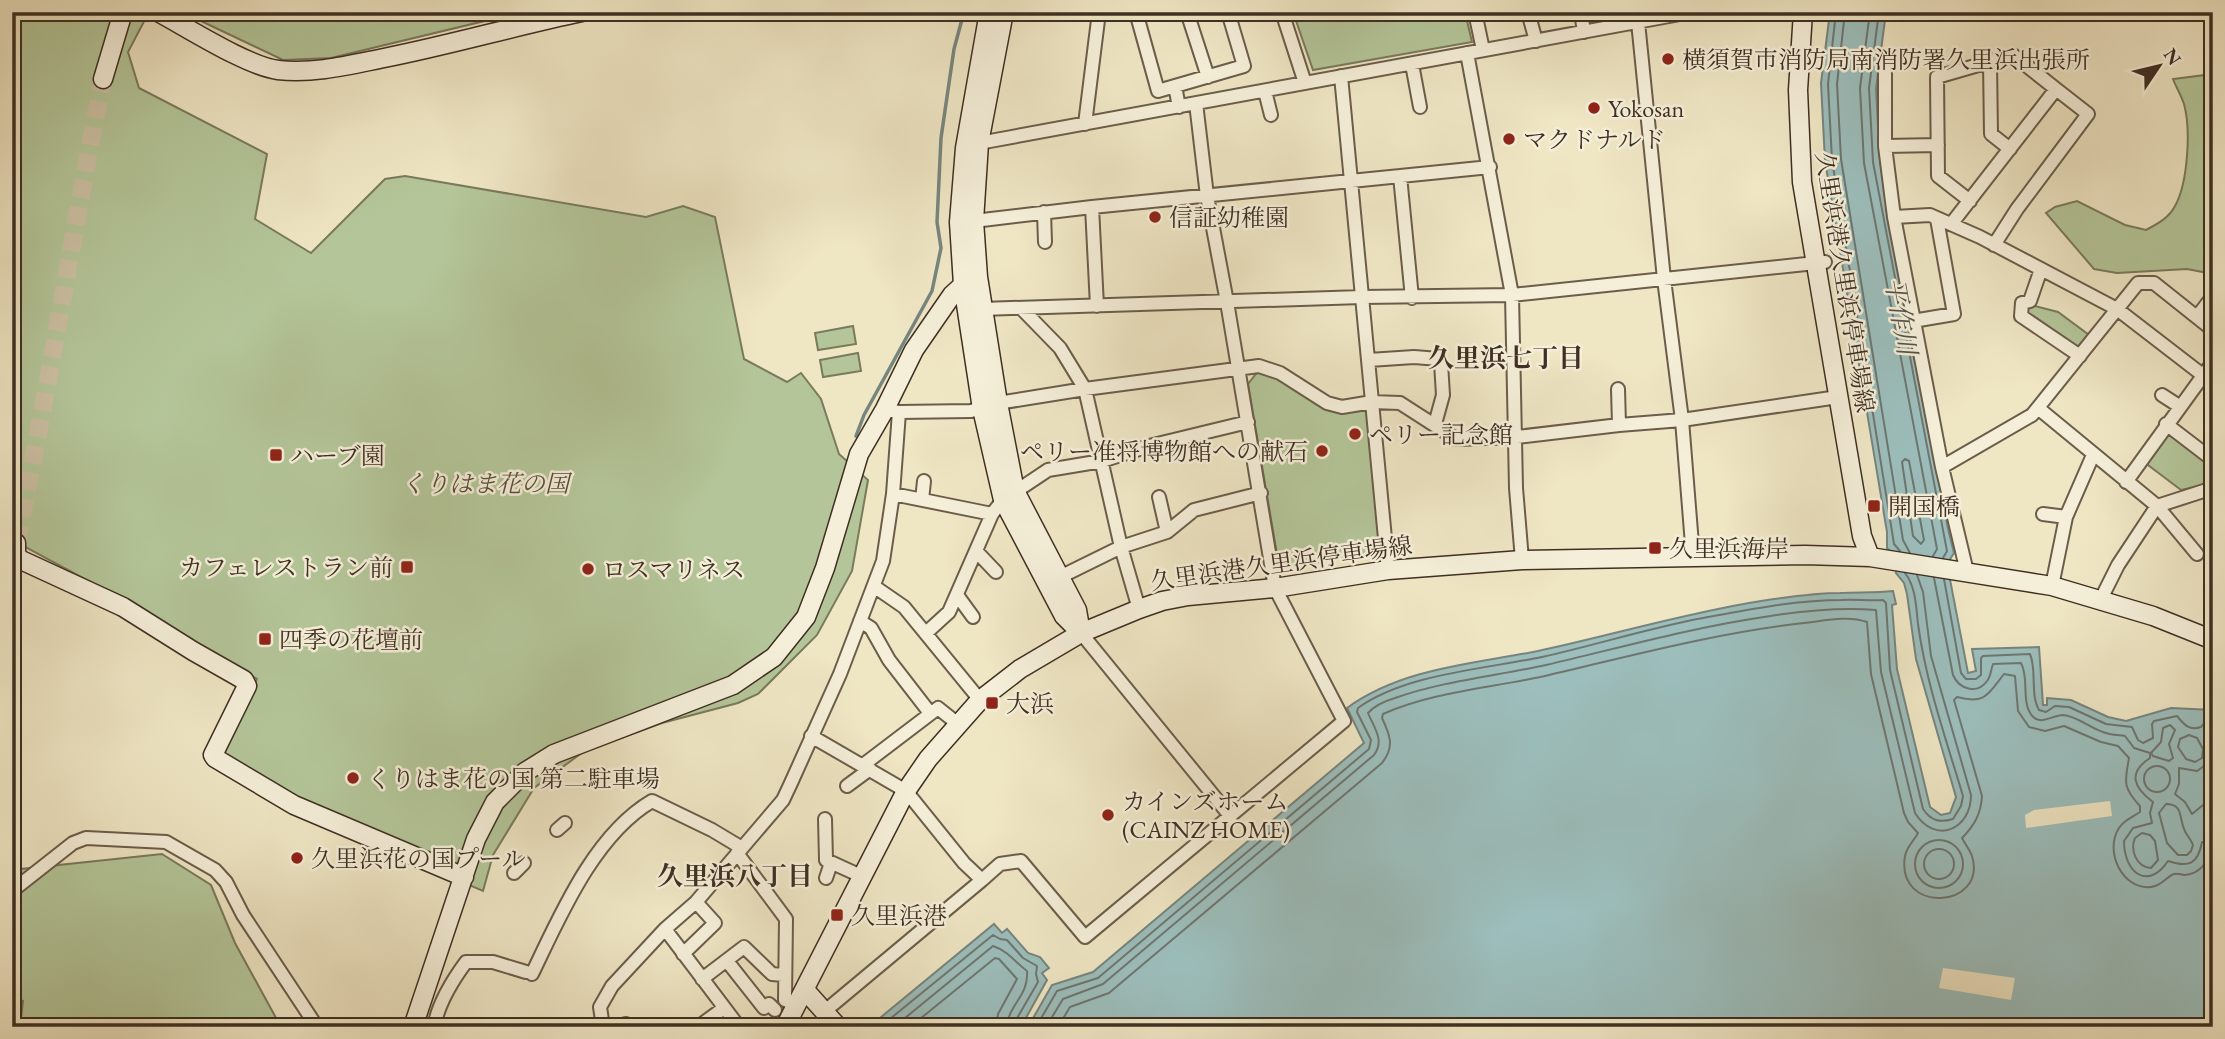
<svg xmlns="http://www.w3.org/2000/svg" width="2225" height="1039" font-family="'EB Garamond','Noto Serif JP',serif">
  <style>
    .green { fill: #b4c699; stroke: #7a7a5e; stroke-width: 2 }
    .water { fill: #9cbebc; stroke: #77857f; stroke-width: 2 }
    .pier { fill: #efe6c4 }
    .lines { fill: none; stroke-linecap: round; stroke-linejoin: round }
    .shore { stroke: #6e7670; stroke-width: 2 }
    .stream { stroke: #77857f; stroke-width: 3.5 }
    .secondary-tunnel { stroke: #ccc1a4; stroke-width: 18; stroke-dasharray: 18 9; stroke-linecap: butt }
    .street-casing { stroke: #6b5d4b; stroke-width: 16 }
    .secondary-casing { stroke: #3f2f23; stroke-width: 21 }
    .street { stroke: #f5efd9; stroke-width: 12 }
    .secondary { stroke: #f5efd9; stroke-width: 18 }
    .poi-dot { fill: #8f2418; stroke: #f5efd9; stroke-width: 2.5 }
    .labels { text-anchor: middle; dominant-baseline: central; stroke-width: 5; stroke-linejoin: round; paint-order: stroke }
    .poi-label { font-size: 24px; fill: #3f2f23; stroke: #f5efd9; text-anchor: start }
    .street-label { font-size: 24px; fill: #3f2f23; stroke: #f5efd9 }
    .park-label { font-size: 24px; font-style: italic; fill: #564d3b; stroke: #f5efd9 }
    .water-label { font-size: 26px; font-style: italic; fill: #565349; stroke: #f5efd9 }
    .neighbourhood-label { font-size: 26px; font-weight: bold; fill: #3f2f23; stroke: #f5efd9 }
  </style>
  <rect width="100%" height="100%" fill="#efe6c4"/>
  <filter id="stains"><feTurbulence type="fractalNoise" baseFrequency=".00286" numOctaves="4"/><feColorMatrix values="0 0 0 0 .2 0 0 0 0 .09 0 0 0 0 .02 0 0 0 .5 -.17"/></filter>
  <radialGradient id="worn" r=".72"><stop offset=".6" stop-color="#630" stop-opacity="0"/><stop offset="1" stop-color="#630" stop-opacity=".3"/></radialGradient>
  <path class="green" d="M12,12H149L128,52L139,88L267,154L255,219L311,253L385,179L405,176L646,217L683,206L715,217L744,359L787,382L801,373L821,399L839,454L868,480L852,571L817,635L758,694L738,703L662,723L583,752L534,788L493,855L483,891L295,811L222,755L257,679L141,609L27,548L12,537Z
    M182,12H522L331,58L283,60Z
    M1293,12H1465L1472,42L1313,70Z
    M2213,74V274L2187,269L2117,273L2094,269L2046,213L2055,207L2077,201L2125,225L2146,230C2157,224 2169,218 2175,206C2188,183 2191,129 2184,104C2181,95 2176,87 2173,79Z
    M2031,305L2058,312L2089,335L2076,349L2025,314Z
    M853,326L856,344L818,350L815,333Z
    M858,353L861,371L823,377L820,360Z
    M1259,370L1278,376L1311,398L1361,409L1368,413L1381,551L1379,553L1281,568L1279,566L1248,384Z
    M2165,430L2211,466L2213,483L2181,490L2144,462Z
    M162,854L211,885L235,943L281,1027H20L23,1001L12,997V870Z"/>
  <path class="water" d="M1830,12H1886L1876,89L1880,162L1948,529L1954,553L1947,564L1968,673L1976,671L1972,649L2039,647L2043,705H2047V698L2071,700L2108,717L2126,721L2171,708L2213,710V817L2208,821L2213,834V1027H1028L1052,985L1093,972L1364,743L1347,708C1402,668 1473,664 1538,651C1613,635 1685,613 1761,601C1787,597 1814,593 1840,593C1858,592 1875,593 1893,591L1896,604L1892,605L1897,669L1930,807L1941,815L1950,813L1956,797L1916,659L1907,594L1904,583L1896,573L1894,555L1887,548V532L1825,161L1821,83Z
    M994,924L1002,933L1007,929L1028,953L1040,957L1049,968L1042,973L1047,980L1022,1025L1025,1027H869Z"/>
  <path class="pier" d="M2110,801L2112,816L2026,828L2025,815L2034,810Z
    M1943,968L2015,978L2011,1000L1939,988Z"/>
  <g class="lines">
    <path class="shore" d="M1836,12L1828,84L1832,160L1894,544L1900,551
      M1845,12L1837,84L1841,159L1903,540L1910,553
      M1870,12L1860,88L1864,163L1937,549L1933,556
      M1879,12L1869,88L1873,162L1947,551L1943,558
      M1905,459L1909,461L1924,540L1921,544L1913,536L1902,462Z
      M1934,578L1953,675C1959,689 1977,695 1987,681C1991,676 1991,669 1993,664L2021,663C2029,678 2022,697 2029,711C2038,729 2051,715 2063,715C2077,716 2090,728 2103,732C2110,735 2118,735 2125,736L2134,748L2150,753V758C2127,773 2134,788 2153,802L2150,813L2152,823L2133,828L2124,841C2124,873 2148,891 2168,861C2189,868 2198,864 2202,842H2213
      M1944,579L1961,673L1966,679H1976L1981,675V658L1983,656L2030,654C2037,670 2030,695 2039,710L2046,712L2055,706L2069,707L2106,724L2132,727L2138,740L2143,743L2153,738L2152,724L2154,721L2177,716C2184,724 2188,731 2201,727L2208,718L2213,717
      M2170,725L2175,730L2169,744L2173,758L2169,761L2153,756L2151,753L2161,742L2163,728Z
      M2213,728L2206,735L2212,749L2210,762L2197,771L2179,768V784L2175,794L2185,802L2192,814L2203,805L2213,803
      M2189,735L2197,738L2203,749L2202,758L2195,762L2186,759L2178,747L2180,739Z
      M2144 779a13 13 0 1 1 26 0a13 13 0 1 1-26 0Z
      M2166,804C2183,804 2179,817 2184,829C2186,835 2191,839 2193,845L2191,851L2187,855H2178L2167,843L2159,813Z
      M2142,833L2150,835L2155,841L2158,860L2151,868C2136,867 2130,850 2135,838Z
      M1915 864a24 24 0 1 1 48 0a24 24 0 1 1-48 0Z
      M1924 864a15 15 0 1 1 30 0a15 15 0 1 1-30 0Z
      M880,1027L993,935L1000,939L1007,940L1023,958L1037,966L1036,974L1038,982L1016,1020V1027
      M894,1027L993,946C1008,951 1015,962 1027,971C1029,996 1008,1005 1007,1027
      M910,1027L995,958L999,959L1017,979L998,1014L996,1027
      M1036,1027L1057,991L1098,978L1369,749L1371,740L1357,712L1358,708C1405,674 1485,669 1542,657C1596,645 1649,628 1703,618C1748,610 1795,600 1841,600C1855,599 1869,601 1883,600L1886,603L1890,670L1923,809C1931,821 1940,823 1953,819L1961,806L1963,796C1946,739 1926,683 1918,624C1916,607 1916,587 1905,573
      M1046,1027L1063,999L1103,984L1374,755C1385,740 1374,728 1368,713C1374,706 1385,701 1395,698C1443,681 1496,676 1546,665C1619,648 1690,628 1764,617C1801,611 1839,607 1876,610L1881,672L1915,813C1935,845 1971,830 1971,795L1931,656L1923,592L1917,575
      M1058,1027L1070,1007L1109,993L1382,763C1395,747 1390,735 1382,718L1383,714C1435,691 1494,688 1549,675C1634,655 1716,633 1804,623C1823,621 1848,615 1867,622L1871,674L1904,813L1908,822L1918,833C1914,841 1907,846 1905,856C1895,915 1988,909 1972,856C1970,850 1965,844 1962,838C1974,826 1981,814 1982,796L1954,700L1957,697C1986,705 1989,693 2004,674L2015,676L2018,711L2029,727L2045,731L2064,726L2101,742L2118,746L2129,758C2125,781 2122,787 2140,806V812C2133,817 2124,820 2119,828C2104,851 2122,890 2151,887C2162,886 2167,876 2174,874C2178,873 2181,875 2185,875C2200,874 2205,863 2213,852"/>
    <path class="stream" d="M2206,68L2213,67
      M856,436L864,415L932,291L941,248L937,222L941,138L954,49L964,12"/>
    <path class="secondary-tunnel" d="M16,543C49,389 72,233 103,79"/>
    <defs>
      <path id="street" d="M1136,12L1158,91L1175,86L1179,107
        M1187,12L1208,77
        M1282,12L1305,83
        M1475,12L1483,50
        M1528,12L1536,41
        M1581,12L1584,32
        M1637,12L1664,279L1682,420L1693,557
        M1467,53L1512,295L1516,488L1522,560
        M1990,62L1991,134L2010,149
        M1412,64L1420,107
        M1885,66V146L1894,217L1942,467L1967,572
        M1341,76L1388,570
        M1175,86L1244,66L1228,12
        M1265,91L1271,115
        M1085,124L1099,12
        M979,143L1691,12
        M1885,146L1938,145
        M1400,176L1412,298
        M1970,201L1938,176L1937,77L2013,55L2056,89
        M1092,207L1097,306
        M1044,212L1045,242
        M1894,217L1930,215L1980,237L2117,309L2213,383
        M974,221L1092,207L1490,167
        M1952,223L2056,89L2088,114L2017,209L1994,245
        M2041,269L2030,301L2022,303L2021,316L2080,356
        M1021,308L1060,348L1085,389L1121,547L1139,609
        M982,309L1362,297L1512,295L1825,262
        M2197,317L2213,296
        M1913,321L1954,314L1937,219
        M1369,360L1414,357L1439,359L1441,363L1443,395L1435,424
        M1618,389L1619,425
        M2162,395L2179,406
        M2038,408L2157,506L2197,554
        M899,412L971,411L998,403L1085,389L1259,366L1280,373L1327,403L1342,407L1372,402L1400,403L1456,439L1517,437L1619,425L1682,420L1838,397
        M2166,424L2213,460
        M1942,467L2032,415L2138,283H2154L2213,330
        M2126,482L2213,362
        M893,494L992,514
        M1159,497L1167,532
        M922,500L924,481
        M2043,514L2066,517
        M976,551L996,572
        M1060,577L1121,547L1167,532L1194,510L1261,493
        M2052,586L2066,517L2093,455
        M875,587L904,607L980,700
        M957,595L973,617
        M2101,599L2118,565L2157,506L2213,488
        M860,621L871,628L889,660L930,713
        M926,633L949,612L992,514L1003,500L1048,470L1102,461L1149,446L1248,422
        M1081,633L1231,817
        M811,736L906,791L964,863L982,880L825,1011
        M863,765L938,708L958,724
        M847,786L870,769
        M825,819L826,860L831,863L826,878
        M557,830L565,823
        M737,853L786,919L785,1000L797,1005
        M826,860L861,876
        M514,873L524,863
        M982,880L1000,864L1021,861L1085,937L1344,721L1275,588L1227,302L1207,196L1196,103
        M12,891L73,843L86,838L166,842L215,870L226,882L243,915L317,1027
        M665,929L739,1027
        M683,954L715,923L696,902
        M727,961L764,1008L769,1004L775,1010
        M532,974C560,916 594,835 652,801L712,830L742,848
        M702,979L744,947L772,974L783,975
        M434,1027C438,1004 452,981 466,962H493L526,972
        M603,1027L600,1007L612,986L665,929L696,902L783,800L791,783L840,674L883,561L893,494L899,412L892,411
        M616,1027L626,1024
        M698,1027L724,1008"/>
      <path id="secondary" d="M158,12C188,28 247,66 278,70C314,74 349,65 384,58C450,45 515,26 582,12
        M989,12L965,148L959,222L963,285L982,409L1003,500L1064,616L1081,633
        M1004,12L979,143L974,221L978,277L998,403L1015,491L1077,610L1081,633
        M1803,12L1798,90L1802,182L1862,536L1870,557
        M103,79L123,12
        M16,543V553L19,559L123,607L193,651L244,680L247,686L213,755L215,758L294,805L464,877
        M805,990L838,1027
        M413,1027L476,839L495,802L525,772L554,754L733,685L774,657L806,617L825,568L859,454L885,409L914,350L952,295L963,285L978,277
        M785,1027L906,791L928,759L980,700L1020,669L1081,633L1139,609L1162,601L1188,596L1275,588L1388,570L1522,560L1805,555L1870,557L2052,586L2153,616L2213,640"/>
    </defs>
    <use href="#street" class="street-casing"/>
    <use href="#secondary" class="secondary-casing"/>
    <use href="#street" class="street"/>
    <use href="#secondary" class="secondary"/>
  </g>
  <g class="poi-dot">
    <circle cx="1668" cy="59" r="7"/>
    <circle cx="1594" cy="108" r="7"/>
    <circle cx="1509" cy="139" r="7"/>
    <circle cx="1155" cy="217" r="7"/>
    <circle cx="1355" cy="434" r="7"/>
    <circle cx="1322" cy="451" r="7"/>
    <rect x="269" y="448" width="14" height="14" rx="3.5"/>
    <rect x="1867" y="499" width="14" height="14" rx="3.5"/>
    <rect x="1648" y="541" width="14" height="14" rx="3.5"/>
    <rect x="400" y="560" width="14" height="14" rx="3.5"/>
    <circle cx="588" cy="569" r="7"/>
    <rect x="258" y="632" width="14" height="14" rx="3.5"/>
    <rect x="985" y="696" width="14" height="14" rx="3.5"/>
    <circle cx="353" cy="778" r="7"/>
    <circle cx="1108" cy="815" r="7"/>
    <circle cx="297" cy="858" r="7"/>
    <rect x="830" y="908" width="14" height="14" rx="3.5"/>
  </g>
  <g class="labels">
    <g class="poi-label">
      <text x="1682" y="59">横須賀市消防局南消防署久里浜出張所</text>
      <text x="1608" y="108">Yokosan</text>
      <text x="1523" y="139">マクドナルド</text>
      <text x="1169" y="217">信証幼稚園</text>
      <text x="1369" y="434">ペリー記念館</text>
      <text x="1308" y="451" text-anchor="end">ペリー准将博物館への献石</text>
      <text x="290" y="455">ハーブ園</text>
      <text x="1888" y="506">開国橋</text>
      <text x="1669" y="548">久里浜海岸</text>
      <text x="393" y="567" text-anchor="end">カフェレストラン前</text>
      <text x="602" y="569">ロスマリネス</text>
      <text x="279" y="639">四季の花壇前</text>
      <text x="1006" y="703">大浜</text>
      <text x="367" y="778">くりはま花の国 第二駐車場</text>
      <text x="1122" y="801">カインズホーム<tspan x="1122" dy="28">(CAINZ HOME)</tspan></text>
      <text x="311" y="858">久里浜花の国プール</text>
      <text x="851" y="915">久里浜港</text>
    </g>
    <g class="street-label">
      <text transform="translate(1845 282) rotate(81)">久里浜港久里浜停車場線</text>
      <text transform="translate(1281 563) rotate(-8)">久里浜港久里浜停車場線</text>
    </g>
    <g class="park-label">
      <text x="485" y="483">くりはま花の国</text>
    </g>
    <g class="water-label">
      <text transform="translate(1901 316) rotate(80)">平作川</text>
    </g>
    <g class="neighbourhood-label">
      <text x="1506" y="358">久里浜七丁目</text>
      <text x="735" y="876">久里浜八丁目</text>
    </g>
  </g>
  <rect width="2225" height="1039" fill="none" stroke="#efe6c4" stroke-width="42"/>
  <rect x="14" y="14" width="2197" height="1011" fill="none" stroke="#3f2f23" stroke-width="3.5"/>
  <rect x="21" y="21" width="2183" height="997" fill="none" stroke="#3f2f23" stroke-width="2"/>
  <g transform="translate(2159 66) rotate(55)" stroke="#f5efd9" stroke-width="5" paint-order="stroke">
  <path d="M0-5L12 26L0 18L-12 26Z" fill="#3f2f23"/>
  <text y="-10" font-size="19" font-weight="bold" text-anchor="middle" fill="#3f2f23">N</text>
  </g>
  <rect width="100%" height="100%" filter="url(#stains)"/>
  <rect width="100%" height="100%" fill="url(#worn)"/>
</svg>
